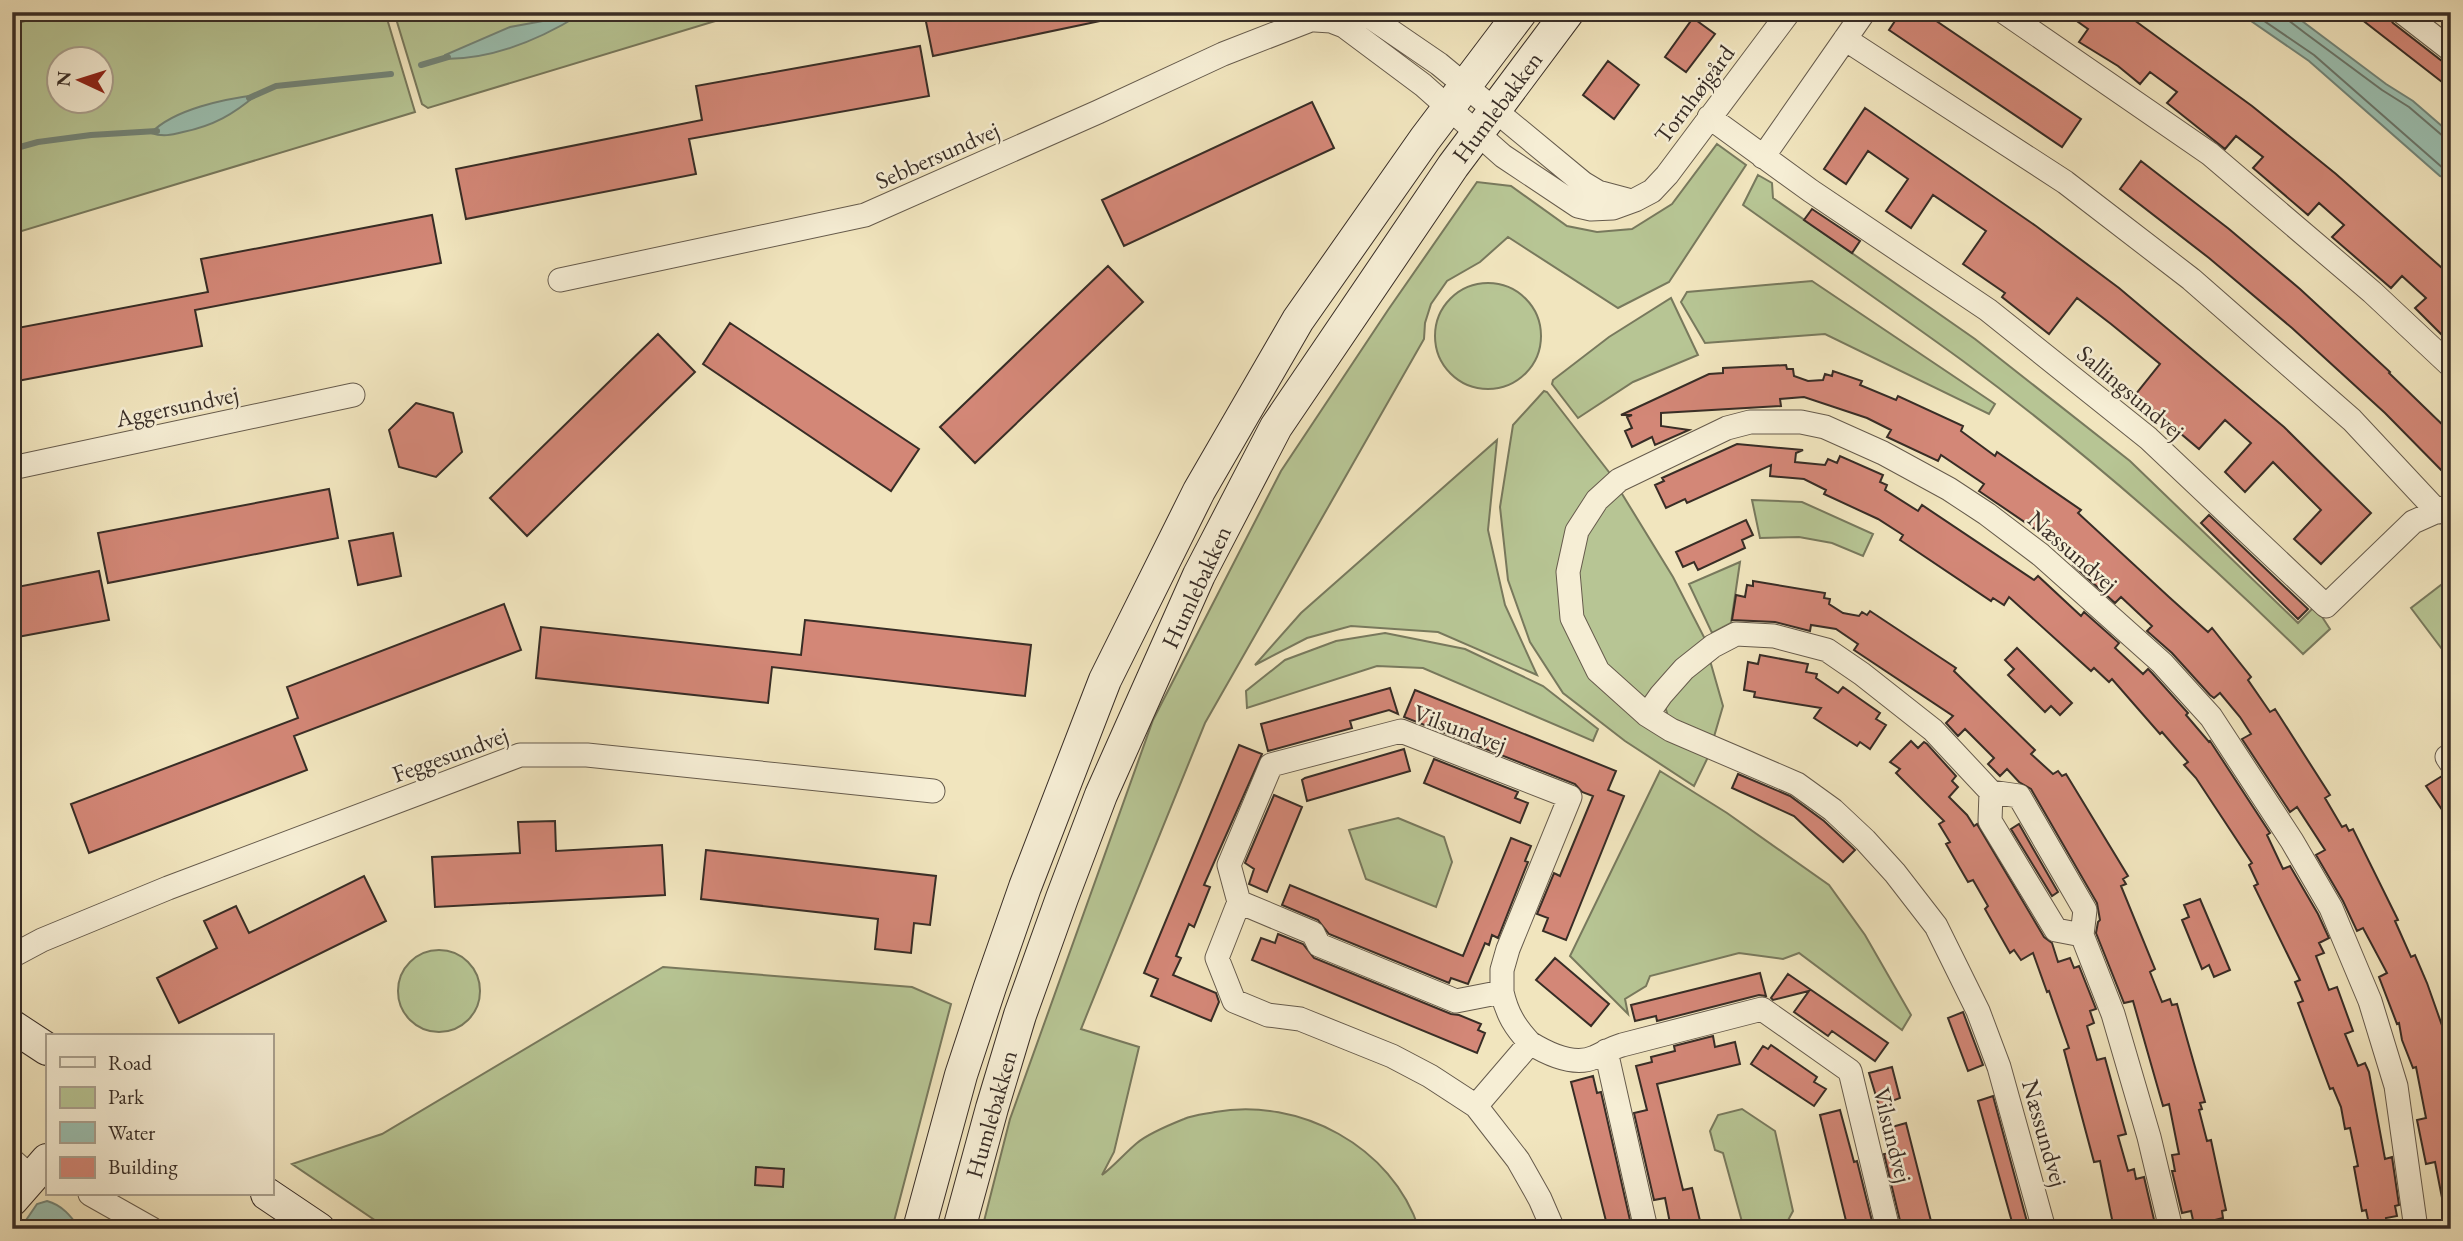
<svg xmlns="http://www.w3.org/2000/svg" width="2463" height="1241" font-family="'EB Garamond',serif">
  <style>
    .green { fill: #b7c594; stroke: #78795d; stroke-width: 2; fill-rule: evenodd }
    .water { fill: #9bbfb0; stroke: #738579; stroke-width: 2 }
    .lines { fill: none; stroke-linecap: round; stroke-linejoin: round }
    .shore { stroke: #6a766b; stroke-width: 2 }
    .stream { stroke: #738579; stroke-width: 6 }
    .building { fill: #d38777; stroke: #382d26; stroke-width: 2 }
    .street-casing { stroke: #665b4c; stroke-width: 25 }
    .secondary-casing { stroke: #382d26; stroke-width: 34 }
    .street { stroke: #f6eed5; stroke-width: 23 }
    .secondary { stroke: #f6eed5; stroke-width: 32 }
    .labels { text-anchor: middle; dominant-baseline: central; stroke-width: 5; stroke-linejoin: round; paint-order: stroke }
    .street-label { font-size: 24px; fill: #382d26; stroke: #f6eed5 }
  </style>
  <rect width="100%" height="100%" fill="#f1e5be"/>
  <filter id="stains"><feTurbulence type="fractalNoise" baseFrequency=".00286" numOctaves="4"/><feColorMatrix values="0 0 0 0 .2 0 0 0 0 .09 0 0 0 0 .02 0 0 0 .5 -.17"/></filter>
  <radialGradient id="worn" r=".72"><stop offset=".6" stop-color="#630" stop-opacity="0"/><stop offset="1" stop-color="#630" stop-opacity=".3"/></radialGradient>
  <path class="green" d="M78,12H385L415,112L12,234V25L28,20ZM60,60H102V102H60Z
    M394,12H745L428,108L422,104Z
    M1717,144L1746,165L1669,282L1618,308L1508,237L1480,262L1447,281L1431,304L1425,323L1424,339L1205,723L1081,1029L1139,1047L1114,1152L1102,1175C1114,1166 1125,1153 1137,1143C1149,1133 1169,1125 1184,1119C1193,1115 1205,1114 1215,1112C1299,1097 1392,1146 1419,1229H982L1010,1119L1153,720L1281,471L1388,310L1477,182L1511,186L1567,226L1597,232L1632,229L1672,204Z
    M1758,175L1772,183L1773,198L1975,339L2130,461L2298,623L2315,606L2330,629L2303,654C2196,549 2083,450 1963,361C1890,308 1816,257 1743,205Z
    M1812,281L1995,404L1989,414L1825,334L1705,343L1681,302L1687,292Z
    M1435 336a53 53 0 1 1 106 0a53 53 0 1 1-106 0Z
    M1671,298L1698,355L1633,382L1578,418L1552,384L1553,380L1609,337Z
    M1544,391L1547,392L1612,476L1559,577L1593,671L1708,757L1694,786L1625,741L1563,693L1530,642L1508,580L1500,507L1513,425Z
    M1497,440L1488,530L1505,605L1537,675L1438,632L1351,626L1307,638L1255,665L1301,613Z
    M1619,489L1673,577L1706,641L1643,700L1600,666L1576,611L1582,534Z
    M1752,500L1802,502L1873,534L1863,556L1832,543L1799,537L1760,538Z
    M1740,562L1731,623L1712,633L1689,584Z
    M2450,578H2451V661L2411,608Z
    M1385,633L1465,649L1543,686L1598,729L1593,741L1423,668L1377,666L1247,708L1246,691L1285,660L1336,641Z
    M1709,657L1723,706L1713,740L1669,720L1665,706Z
    M1660,771L1727,813L1829,885L1865,935L1911,1015L1902,1030L1799,953L1783,959L1739,953L1650,976L1646,986L1625,999L1628,1014L1570,956Z
    M1398,818L1444,837L1452,862L1436,907L1366,879L1349,830Z
    M398 991a41 41 0 1 1 82 0a41 41 0 1 1-82 0Z
    M663,967L912,987L951,1004L892,1229H388L292,1164L382,1134Z
    M1742,1109L1775,1131L1793,1211L1786,1224L1763,1229H1744L1723,1153L1715,1150L1710,1131L1718,1115Z"/>
  <path class="water" d="M2238,12H2290L2386,84L2413,101L2451,134V179L2440,176L2309,61Z
    M581,14C539,40 491,60 442,59L445,55L510,27Z
    M256,95C234,114 213,126 183,132C171,135 163,137 151,133C174,109 225,99 256,95Z
    M47,1201C62,1205 71,1216 80,1229H20L37,1204Z"/>
  <g class="lines">
    <path class="shore" d="M2251,12L2314,55L2444,169L2451,172
      M2286,12L2288,20L2305,33L2382,90L2409,107L2444,137L2451,139"/>
    <path class="stream" d="M575,16L594,12
      M421,65L448,57
      M249,98L276,86L391,74
      M20,147L38,142L91,135L157,131"/>
  </g>
  <path class="building" d="M924,12H1104L1105,20L933,56Z
    M1901,12H1923L2081,119L2062,147L1889,30Z
    M2064,12H2123L2252,106L2336,174L2451,276V344L2415,308L2426,298L2402,276L2391,288L2332,237L2344,225L2319,203L2308,215L2253,168L2263,157L2236,136L2225,149L2167,103L2177,92L2150,72L2140,84L2118,66L2079,42L2088,29Z
    M2352,12H2385L2393,23L2442,61L2451,64V89Z
    M1693,18L1715,34L1686,72L1665,57Z
    M920,46L929,96L689,139L696,174L466,219L456,169L702,120L696,86Z
    M1608,61L1639,85L1614,119L1583,95Z
    M1312,102L1334,148L1124,246L1102,200Z
    M1865,108L2036,226L2119,288L2284,427L2371,513L2321,564L2294,539L2321,510L2273,462L2245,492L2225,472L2251,443L2225,420L2199,449L2135,395L2160,364L2111,324L2077,298L2049,334L2002,297L2005,293L1963,264L1986,231L1933,195L1911,228L1886,211L1908,179L1868,151L1846,184L1824,169Z
    M2141,161L2229,229L2300,289L2390,372L2389,373L2451,433V480L2385,413L2292,328L2209,258L2120,189Z
    M1812,209L1860,241L1852,253L1804,220Z
    M432,215L441,263L195,310L202,346L12,382V329L208,292L201,259Z
    M1108,266L1143,302L975,463L940,427Z
    M730,323L919,449L891,491L703,364Z
    M658,334L695,372L527,536L490,498Z
    M1786,365L1787,369H1793L1794,376L1808,381L1823,380L1825,374L1832,376L1833,371L1862,381L1860,385L1896,400L1898,396L1963,426L1961,431L1995,456L1997,452L2081,510L2078,513L2169,597L2208,632L2212,628L2251,677L2248,680L2270,712L2275,709L2330,795L2325,798L2342,827L2346,825L2349,831L2353,829L2398,920L2395,921L2411,957L2415,955L2427,983L2451,1051V1069L2445,1071L2451,1099V1202L2443,1203L2435,1162L2426,1164L2417,1120L2426,1118L2416,1067L2413,1068L2402,1040L2399,1023L2397,1024L2379,977L2387,973L2363,928L2357,931L2343,901L2316,855L2325,850L2297,807L2290,812L2242,739L2251,734L2240,717L2220,693L2214,698L2210,695L2172,653L2147,631L2152,626L2121,597L2115,603L2073,565L2079,559L2054,536L2051,540L1979,491L1984,484L1941,455L1938,461L1887,437L1891,430L1867,418L1804,397L1780,399L1781,406L1661,413V426L1689,430L1655,445L1652,437L1632,447L1625,431L1632,428L1627,417L1632,415H1621L1709,374L1723,373V368Z
    M416,403L453,413L462,452L436,477L399,467L389,430Z
    M1737,444L1803,450L1796,453L1795,462L1825,465L1828,459L1837,463L1840,456L1883,475L1880,482L1887,485L1885,490L1918,511L1922,505L2034,580L2038,576L2081,616L2084,612L2119,643L2115,648L2143,674L2148,669L2152,673L2188,713L2186,715L2209,742L2210,741L2270,833L2267,835L2283,869L2290,866L2318,914L2329,938L2319,943L2324,953L2316,956L2329,990L2337,987L2353,1031L2345,1034L2358,1066L2365,1063L2369,1072L2385,1159L2392,1157L2399,1205L2395,1206L2397,1216L2386,1218L2387,1227L2370,1229L2366,1210L2362,1211L2354,1167L2358,1166L2350,1128L2345,1129L2341,1107L2333,1088L2330,1089L2298,1003L2303,1001L2295,982L2300,980L2254,886L2258,884L2249,865L2252,863L2196,778L2184,765L2188,762L2162,732L2160,734L2112,679L2109,682L2094,668L2091,671L2009,597L2004,605L1993,598L1991,601L1900,540L1903,535L1878,519L1824,494L1826,490L1804,479L1770,476L1771,465L1687,503L1685,499L1666,508L1655,485L1664,481L1662,478Z
    M329,489L338,538L108,583L98,533Z
    M2209,515L2308,609L2298,619L2201,523Z
    M1746,520L1753,535L1742,540L1745,548L1698,570L1694,562L1683,567L1676,552Z
    M393,533L401,576L358,585L349,541Z
    M99,571L109,620L12,638V588Z
    M1753,581L1825,593L1824,598L1830,599L1829,604L1843,613L1859,616L1862,612L1867,615L1870,611L1956,668L1954,671L2035,750L2031,754L2053,774L2058,771L2062,776L2066,774L2128,876L2123,879L2126,884L2121,886L2155,969L2150,972L2162,1002L2170,999L2172,1005L2177,1004L2205,1102L2200,1103L2202,1109L2199,1110L2207,1141L2211,1140L2226,1210L2222,1211L2223,1218L2211,1221L2213,1229H2195L2191,1211L2182,1213L2172,1171H2175L2172,1155L2179,1154L2169,1104L2163,1106L2133,1001L2124,1003L2096,933L2098,922L2100,920L2097,903L2031,789L2019,782L2007,769L2000,776L1988,764L1994,758L1965,729L1958,736L1946,723L1953,716L1854,650L1858,644L1836,629L1811,625L1810,631L1775,622L1732,620L1736,595L1745,597L1747,585L1753,586Z
    M504,604L521,650L294,736L307,770L89,853L71,804L298,718L287,687Z
    M805,620L1031,645L1025,696L772,667L768,703L536,678L541,627L801,655Z
    M2017,648L2072,703L2060,715L2051,706L2045,712L2008,675L2014,669L2005,660Z
    M1760,655L1808,664L1806,672L1817,674L1816,678L1838,693L1843,687L1880,713L1876,719L1886,725L1870,749L1860,742L1857,746L1814,718L1821,708L1754,697L1755,692L1744,690L1748,662L1758,664Z
    M1390,688L1398,714L1389,710L1350,721L1352,728L1268,751L1261,724Z
    M1415,690L1616,771L1608,790L1624,796L1566,940L1543,931L1548,918L1537,914L1554,873L1560,876L1593,796L1582,792L1575,784L1404,717Z
    M1911,741L1918,748L1924,742L1927,744L1956,776L1952,781L1958,787L1949,797L1967,815L1974,826L1977,824L2044,937L2052,943L2058,962L2070,958L2074,968L2079,966L2096,1009L2090,1011L2094,1023L2087,1026L2097,1060L2105,1058L2126,1134L2118,1136L2128,1171L2134,1169L2136,1179L2144,1177L2155,1224L2147,1226V1229H2114L2100,1161L2094,1162L2064,1050L2069,1048L2049,991L2047,992L2033,953L2021,960L2014,950L2010,953L1985,909L1988,906L1973,880L1968,882L1946,844L1950,842L1939,824L1944,821L1896,773L1900,769L1890,762Z
    M1239,745L1262,754L1204,885L1210,887L1194,927L1189,924L1176,956L1181,958L1173,975L1216,993L1219,1002L1211,1021L1151,996L1158,979L1144,973Z
    M1404,749L1410,771L1307,801L1302,780L1305,778Z
    M1434,759L1518,792L1515,798L1528,803L1520,823L1424,783Z
    M1738,774L1790,796L1824,821L1855,850L1843,862L1794,816L1732,788Z
    M2442,776L2451,789V823L2426,786Z
    M1274,795L1302,807L1267,892L1249,884L1254,869L1245,863Z
    M555,821L556,851L662,845L665,895L435,907L432,857L520,853L518,822Z
    M2019,824L2058,892L2052,896L2011,829Z
    M1511,838L1531,846L1525,861L1528,862L1498,938L1492,935L1489,945L1485,943L1468,984L1451,978L1449,983L1329,934L1318,920L1282,905L1290,885L1463,956Z
    M706,850L936,876L930,925L914,923L911,953L875,949L878,919L701,899Z
    M364,876L386,921L179,1023L157,978L217,948L204,921L236,906L249,933Z
    M2200,899L2230,970L2214,977L2209,965L2202,969L2182,920L2189,917L2184,905Z
    M1278,934L1303,944L1314,958L1451,1014L1459,1015L1481,1024L1478,1030L1485,1033L1477,1053L1252,960L1261,938L1275,943Z
    M1555,958L1609,1004L1591,1026L1536,980Z
    M1760,973L1766,996L1759,995L1657,1021L1656,1016L1635,1021L1631,1005Z
    M1788,974L1888,1043L1875,1061L1832,1031L1828,1036L1794,1012L1809,991L1773,1000L1771,998Z
    M1963,1012L1983,1065L1968,1071L1948,1018Z
    M1713,1036L1715,1047L1735,1042L1740,1064L1657,1084L1683,1190L1692,1188L1702,1229H1678L1676,1222L1670,1223L1665,1198L1654,1200L1634,1113L1647,1110L1636,1066L1652,1062L1651,1057L1675,1051L1674,1046Z
    M1771,1045L1817,1077L1814,1082L1826,1089L1814,1106L1751,1064L1763,1046L1768,1049Z
    M1892,1067L1900,1098L1879,1106L1869,1073Z
    M1593,1076L1597,1093L1601,1092L1632,1229H1608L1571,1082Z
    M1993,1096L2029,1229H2014L1978,1101Z
    M1840,1110L1854,1162L1857,1161L1874,1229H1848L1820,1115Z
    M1906,1123L1933,1229H1902L1884,1154L1891,1153L1885,1129Z
    M756,1167L784,1169L783,1187L755,1185Z"/>
  <g class="lines">
    <defs>
      <path id="street" d="M1363,12L1439,64L1583,183L1598,192L1628,200
        M2004,12L2210,154L2372,292L2451,366
        M2402,12L2451,50
        M1315,20L1331,21L1344,26L1423,85L1503,156L1578,206L1591,209L1613,208L1635,200L1652,191L1667,175L1789,12
        M1845,39L2065,182L2191,279L2352,420L2438,512
        M1709,117L1811,191L1988,310L2148,438L2326,606L2413,522L2451,505
        M1763,157L1864,12
        M560,280L865,215L1098,112L1223,54L1331,12
        M12,468L353,395
        M1647,715L1661,695L1684,669L1713,646L1736,634L1774,636L1827,650L1862,674L1933,730L1991,792L1990,821L2056,930L2082,935L2113,1014L2149,1137L2171,1229
        M2451,754L2447,757L2451,763
        M1991,792L2019,796L2085,910L2082,935
        M1239,902L1217,958L1234,1001L1268,1015L1300,1019L1392,1056L1430,1076L1476,1106L1518,1160L1540,1199L1553,1229
        M12,956L42,940L168,888L520,755H587L933,791
        M1502,992V970L1508,949L1570,797L1401,731L1271,765L1229,865L1239,902L1313,933L1319,945L1456,1001L1502,992C1507,1014 1515,1027 1530,1043
        M1606,1051L1646,1229
        M1476,1106L1530,1043C1548,1054 1574,1067 1595,1057C1604,1053 1612,1048 1622,1045L1762,1009L1850,1071L1888,1229
        M12,1160L31,1177
        M90,1194L152,1229
        M2044,1229L1999,1067L1978,1011L1936,926L1895,873L1865,840L1833,810L1797,784L1671,730L1647,715L1598,671L1572,618L1568,572L1577,531L1597,500L1619,480L1727,428L1750,422H1801L1825,427L1883,453L1949,489L1987,514L2041,555L2162,663L2211,717L2292,841L2331,908L2370,1001L2396,1086L2416,1229"/>
      <path id="secondary" d="M12,1026L47,1049
        M267,1194L319,1229
        M12,1200L47,1160
        M919,1229L961,1075L990,987L1025,887L1105,680L1199,491L1298,320L1425,139L1521,12
        M959,1229L992,1108L1020,1015L1062,898L1101,795L1199,575L1276,427L1453,166L1568,12"/>
    </defs>
    <use href="#street" class="street-casing"/>
    <use href="#secondary" class="secondary-casing"/>
    <use href="#street" class="street"/>
    <use href="#secondary" class="secondary"/>
  </g>
  <g class="labels">
    <g class="street-label">
      <text transform="translate(1694 94) rotate(-53)">Tornhøjgård</text>
      <text transform="translate(1497 107) rotate(-53)">Humlebakken</text>
      <text transform="translate(937 155) rotate(-24)">Sebbersundvej</text>
      <text transform="translate(2131 392) rotate(40)">Sallingsundvej</text>
      <text transform="translate(177 406) rotate(-12)">Aggersundvej</text>
      <text transform="translate(2073 551) rotate(41)">Næssundvej</text>
      <text transform="translate(1196 587) rotate(-65)">Humlebakken</text>
      <text transform="translate(1460 728) rotate(20)">Vilsundvej</text>
      <text transform="translate(450 754) rotate(-20)">Feggesundvej</text>
      <text transform="translate(991 1114) rotate(-74)">Humlebakken</text>
      <text transform="translate(2045 1133) rotate(74)">Næssundvej</text>
      <text transform="translate(1893 1135) rotate(76)">Vilsundvej</text>
    </g>
  </g>
  <rect width="2463" height="1241" fill="none" stroke="#f1e5be" stroke-width="42"/>
  <rect x="14" y="14" width="2435" height="1213" fill="none" stroke="#382d26" stroke-width="3.5"/>
  <rect x="21" y="21" width="2421" height="1199" fill="none" stroke="#382d26" stroke-width="2"/>
  <rect x="46" y="1034" width="228" height="161" fill="#f6eed5" stroke="#aaa18f" stroke-width="2"/>
  <rect x="60" y="1057" width="35" height="10" fill="#f6eed5" stroke="#aaa18f" stroke-width="2"/>
  <text x="108" y="1070" font-size="21" fill="#382d26">Road</text>
  <rect x="60" y="1087" width="35" height="21" fill="#b7c594" stroke="#aaa18f" stroke-width="2"/>
  <text x="108" y="1104" font-size="21" fill="#382d26">Park</text>
  <rect x="60" y="1122" width="35" height="21" fill="#9bbfb0" stroke="#aaa18f" stroke-width="2"/>
  <text x="108" y="1140" font-size="21" fill="#382d26">Water</text>
  <rect x="60" y="1157" width="35" height="21" fill="#d38777" stroke="#aaa18f" stroke-width="2"/>
  <text x="108" y="1174" font-size="21" fill="#382d26">Building</text>
  <g transform="translate(80 80) rotate(274)"><circle r="33" fill="#f6eed5" stroke="#aaa18f" stroke-width="2"/>
  <path d="M0-5L12 26L0 18L-12 26Z" fill="#8f2418"/>
  <text y="-10" font-size="19" font-weight="bold" text-anchor="middle" fill="#382d26">N</text>
  </g>
  <rect width="100%" height="100%" filter="url(#stains)"/>
  <rect width="100%" height="100%" fill="url(#worn)"/>
</svg>
